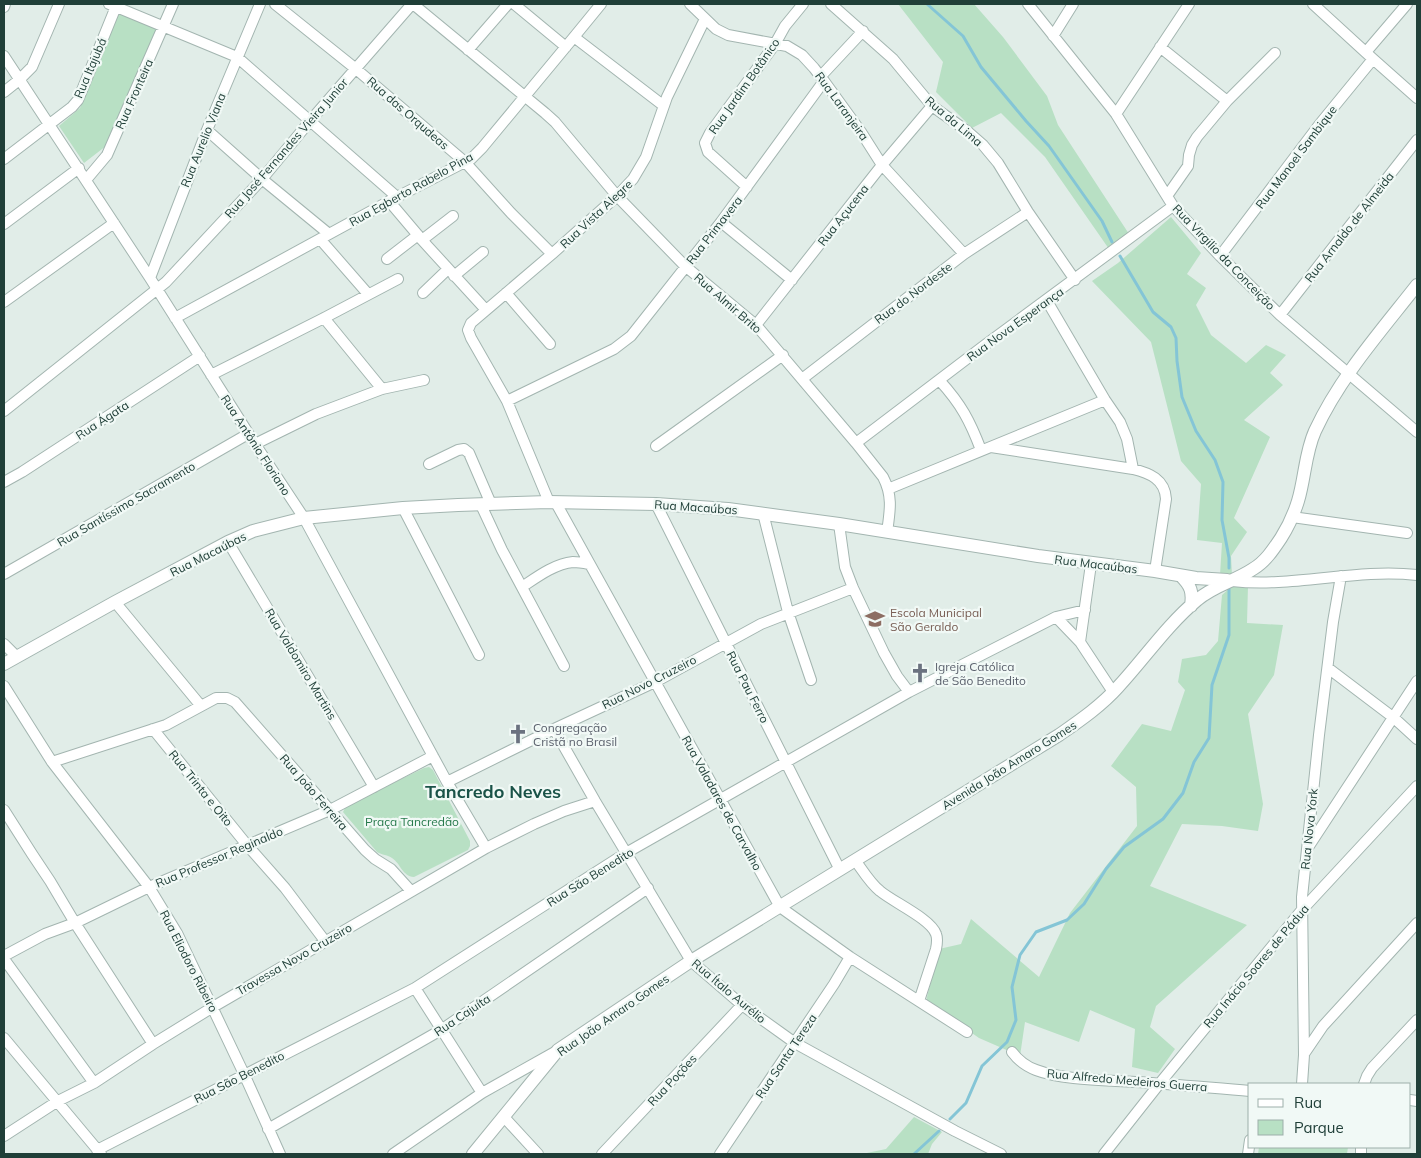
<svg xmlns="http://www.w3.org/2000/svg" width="1421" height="1158" font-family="Mulish,sans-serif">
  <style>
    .green { fill: #b8e0c4 }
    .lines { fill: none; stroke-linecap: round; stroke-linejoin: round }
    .stream { stroke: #84c5d6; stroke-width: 3 }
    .minor-casing { stroke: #a3b5b0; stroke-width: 12 }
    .tertiary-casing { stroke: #a3b5b0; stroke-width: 14 }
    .minor { stroke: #fff; stroke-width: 10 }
    .tertiary { stroke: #fff; stroke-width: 12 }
    .labels { text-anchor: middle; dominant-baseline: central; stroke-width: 4.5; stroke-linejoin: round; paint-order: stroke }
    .street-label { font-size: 12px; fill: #203f38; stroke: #f1f9f6 }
    .education-label { font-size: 12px; fill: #785e54; stroke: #f1f9f6; text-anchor: start }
    .worship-label { font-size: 12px; fill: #5b616d; stroke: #f1f9f6; text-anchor: start }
    .park-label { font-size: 12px; fill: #26794b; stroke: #f1f9f6 }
    .district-label { font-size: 18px; font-weight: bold; fill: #1a5348; stroke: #f1f9f6 }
  </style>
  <rect width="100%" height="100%" fill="#e1ede8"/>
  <path class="green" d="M898,4H974L1003,37L1047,96L1058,125L1129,234L1109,249L1045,157L1001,113L972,128L936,92L943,62Z
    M119,13L157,29L106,146L84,163L59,126L80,108Z
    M1171,217L1201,253L1187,274L1206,288L1196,305L1211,335L1246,363L1266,345L1286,355L1270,373L1283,385L1244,420L1270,437L1234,518L1247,532L1231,556L1232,576L1220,575L1222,543L1197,540L1201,484L1181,461L1151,342L1092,281L1118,263Z
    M1232,586H1248L1247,623L1283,625L1274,675L1248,714L1263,804L1258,831L1222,826L1182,824L1150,886L1247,925L1156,1006L1150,1027L1175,1049L1158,1073L1132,1067L1135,1029L1090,1010L1079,1042L1025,1022L1020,1056L979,1038L926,1001L939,949L961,944L971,919L1039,977L1070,913L1137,826L1136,787L1111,766L1142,724L1171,731L1185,690L1178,682L1182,659L1206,655L1218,641L1222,595Z
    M429,767L433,770L470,841V846L468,850L414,877C402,876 401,864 392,858C388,855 382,855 377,852L343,812L346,806L424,768Z
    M914,1117L942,1132L932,1144L928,1154H862L886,1149Z
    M1259,1147H1348L1347,1154H1258Z"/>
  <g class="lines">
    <path class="stream" d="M927,4L963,36L981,67L1026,121L1049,146L1102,221L1112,242
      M1120,256L1153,312L1171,327L1176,338L1177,361L1182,397L1196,431L1215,460L1223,482L1222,520L1229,558V568
      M950,1119L966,1103L982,1066L1007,1042L1016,1020L1012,987L1020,955L1036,932L1067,920L1084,904L1106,869L1124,847L1163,819L1183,793L1194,762L1209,738L1212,685L1229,635V586
      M914,1154L939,1131"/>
    <defs>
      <path id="minor" d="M109,4L237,57L397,197
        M275,4L356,69L465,162L511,213L552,254
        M413,4L545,113L555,122L617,196L685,266L756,325L856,443L883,477C893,496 890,511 887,532
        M514,4L566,47
        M690,4L716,29L728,35L787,46L802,55L814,68L824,81L861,132L882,165L964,254
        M831,4L893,59L932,106L967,131L983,145L998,163L1028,212L1075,280
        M1028,4L1116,114L1173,206L1220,256L1280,315L1417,432
        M1313,4L1373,59L1417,98
        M4,7L5,4
        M1053,36L1073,4
        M574,37L664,106
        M1160,47L1227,101
        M468,50L508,4
        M1366,52L1407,4
        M4,56L150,278L255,444L304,518L447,782L486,848
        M821,76L863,31
        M4,92L19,80L32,67L59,4
        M1116,114L1189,4
        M207,130L262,179L329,234
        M4,159L72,107L78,100L117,4
        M86,180L107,155L173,4
        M747,187L708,152L705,143L710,133L775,44L785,26L803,4
        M1167,196L1188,166L1189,155L1192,145L1197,137L1227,101L1275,53
        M389,201L422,240L486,310
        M721,222L792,280
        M4,224L79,168
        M320,239L368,294
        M422,240L453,216
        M1220,256L1319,125L1373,59
        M387,259L418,235
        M454,276L483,252
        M150,278L207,130L260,4
        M423,293L448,269
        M506,293L550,344
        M1047,301L1105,400L1120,422L1127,439L1133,469
        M4,302L114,223
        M1280,315L1417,140
        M175,318L397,197L465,162L471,159L482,148L574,37L601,4
        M324,318L382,389
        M756,325L882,165L932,106
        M211,375L324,318L398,279
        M802,379L964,254L1028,212
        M940,381C961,404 970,421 981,450
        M507,401L614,349L631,336L721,222L824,81
        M4,411L166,282L262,179L310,121L412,4
        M856,443L985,345L1173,206
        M255,444L316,414L382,389L424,380
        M656,446L783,355
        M991,447L1133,469C1149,473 1165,479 1166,499L1155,571
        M429,464L458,450L464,449L469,453L491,504
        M4,482L22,472L200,356
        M888,489L1105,400
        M549,502L507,401L471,338L468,330L471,323L552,254L617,196L633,179L646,157L667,97L705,19
        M556,503L780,907L850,957L967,1032
        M656,504L840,870
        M481,505L502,550L564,666
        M403,508L479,655
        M763,513L788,612L811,680
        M1292,517L1407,533
        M839,524L845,567L853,588L884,653L897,676L909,692
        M228,542L374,787
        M4,574L248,434
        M1232,581C1294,588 1355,568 1417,575
        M522,587C537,577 554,564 573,562C578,562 584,563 589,564
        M115,602L201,706
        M1056,617L1080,642L1113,692
        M1080,642L1091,564
        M4,644L17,657
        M1328,668L1394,718L1417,739
        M4,686L52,762L149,887L177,933L244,1074L280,1154
        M153,729L247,845L285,888L325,941
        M554,729L595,801L691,961L742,1005L795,1043L955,1131L1001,1154
        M52,762L166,725L216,698H227L235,702L365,850L375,859L391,869L411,891
        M447,782L554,729L655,682L761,624L853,588
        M4,810L32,854L50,881L75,923L153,1044
        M1307,849L1417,681
        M855,860C863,871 870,883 880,891C893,902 931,919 936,934C938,939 937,944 936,949L919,1001
        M4,956L45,934L75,923L149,887L330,810L433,756
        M4,959L94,1083
        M415,988L482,1093
        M4,1038L101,1154
        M1012,1052C1018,1060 1025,1066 1036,1070C1062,1080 1106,1080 1135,1082C1173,1084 1211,1088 1250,1091
        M1304,1054L1323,1026L1417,923
        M1302,1084L1304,1055L1302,897L1319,735L1333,622L1341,576
        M1364,1084L1367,1076L1372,1068L1417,1020
        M1410,1100L1417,1101
        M504,1117L538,1154
        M268,1129L441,1030L648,888
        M4,1136L58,1101L94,1083L153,1044L213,1007L486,848L534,824L564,811L595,801
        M97,1150L415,988L626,853L909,692L1056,617L1085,610
        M393,1154L482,1093L553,1053
        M602,1154L742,1005
        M720,1154L834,984L850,957
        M1104,1154L1160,1083L1301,911L1417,786
        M1248,1154L1250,1140
        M1361,1154V1147"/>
      <path id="tertiary" d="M1181,576C1191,586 1193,592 1191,606
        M4,664L115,602L228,542L253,531L304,518L403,508L458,505L549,502L656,504L728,509L839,524L1038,556L1155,571L1196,578L1227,580
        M473,1154L558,1050L691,961L1059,735C1079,721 1101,706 1118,687C1144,659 1167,625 1197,600C1213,586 1235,581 1253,569C1265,562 1273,550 1281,538C1288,527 1294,514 1298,501C1305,478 1305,453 1315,431C1340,377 1381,331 1417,285"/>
    </defs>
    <use href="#minor" class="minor-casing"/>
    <use href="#tertiary" class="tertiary-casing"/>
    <use href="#minor" class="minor"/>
    <use href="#tertiary" class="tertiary"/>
  </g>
  <defs>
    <symbol id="school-bare" viewBox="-9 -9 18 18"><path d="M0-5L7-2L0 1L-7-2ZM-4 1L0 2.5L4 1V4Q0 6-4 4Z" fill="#8d6e63" stroke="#f1f9f6" stroke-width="2.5" paint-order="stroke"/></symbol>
    <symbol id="church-bare" viewBox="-9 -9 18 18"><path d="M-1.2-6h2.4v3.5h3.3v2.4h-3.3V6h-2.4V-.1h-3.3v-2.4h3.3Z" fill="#6b7280" stroke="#f1f9f6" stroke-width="2.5" paint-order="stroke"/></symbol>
  </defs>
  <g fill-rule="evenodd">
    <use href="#school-bare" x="861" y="605" width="28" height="28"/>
    <use href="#church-bare" x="906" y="659" width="28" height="28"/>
    <use href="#church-bare" x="504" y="720" width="28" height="28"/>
  </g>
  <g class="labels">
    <g class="street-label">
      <text transform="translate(90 68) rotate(-67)">Rua Itajubá</text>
      <text transform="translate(744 86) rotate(-55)">Rua Jardim Botânico</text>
      <text transform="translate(134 94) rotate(-66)">Rua Fronteira</text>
      <text transform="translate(842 106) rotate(54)">Rua Laranjeira</text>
      <text transform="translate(408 113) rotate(41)">Rua das Orqudeas</text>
      <text transform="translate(954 121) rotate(40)">Rua da Lima</text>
      <text transform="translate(203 140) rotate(-68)">Rua Aurelio Viana</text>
      <text transform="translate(286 148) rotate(-49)">Rua José Fernandes Vieira Junior</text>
      <text transform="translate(1296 157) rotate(-53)">Rua Manoel Sambique</text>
      <text transform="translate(411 189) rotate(-29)">Rua Egberto Rabelo Pina</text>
      <text transform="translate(596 214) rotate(-43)">Rua Vista Alegre</text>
      <text transform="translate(843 215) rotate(-52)">Rua Açucena</text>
      <text transform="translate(1349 227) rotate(-52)">Rua Arnaldo de Almeida</text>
      <text transform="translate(714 230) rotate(-52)">Rua Primavera</text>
      <text transform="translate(1224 257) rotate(46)">Rua Virgilio da Conceição</text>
      <text transform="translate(913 293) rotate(-37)">Rua do Nordeste</text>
      <text transform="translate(728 303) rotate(41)">Rua Almir Brito</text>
      <text transform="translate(1015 324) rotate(-36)">Rua Nova Esperança</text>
      <text transform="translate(102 420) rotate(-33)">Rua Ágata</text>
      <text transform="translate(256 445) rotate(57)">Rua Antônio Floriano</text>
      <text transform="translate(126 504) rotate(-30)">Rua Santíssimo Sacramento</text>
      <text transform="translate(696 507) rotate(4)">Rua Macaúbas</text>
      <text transform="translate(208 554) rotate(-27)">Rua Macaúbas</text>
      <text transform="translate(1096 564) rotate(7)">Rua Macaúbas</text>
      <text transform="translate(301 664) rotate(59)">Rua Valdomiro Martins</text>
      <text transform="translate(649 682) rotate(-27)">Rua Novo Cruzeiro</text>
      <text transform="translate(748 687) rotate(63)">Rua Pau Ferro</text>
      <text transform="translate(1009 765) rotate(-32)">Avenida João Amaro Gomes</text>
      <text transform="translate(201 788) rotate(51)">Rua Trinta e Oito</text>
      <text transform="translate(314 792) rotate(49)">Rua João Ferreira</text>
      <text transform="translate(722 803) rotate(61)">Rua Valadares de Carvalho</text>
      <text transform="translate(1309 829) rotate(-84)">Rua Nova York</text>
      <text transform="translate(219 857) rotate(-23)">Rua Professor Reginaldo</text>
      <text transform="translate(590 877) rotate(-32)">Rua São Benedito</text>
      <text transform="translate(294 959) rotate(-30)">Travessa Novo Cruzeiro</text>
      <text transform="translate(189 961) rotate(63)">Rua Eliodoro Ribeiro</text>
      <text transform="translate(1256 966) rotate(-50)">Rua Inácio Soares de Pádua</text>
      <text transform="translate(729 991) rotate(40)">Rua Ítalo Aurélio</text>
      <text transform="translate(462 1015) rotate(-34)">Rua Cajuíta</text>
      <text transform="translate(613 1015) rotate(-35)">Rua João Amaro Gomes</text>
      <text transform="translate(786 1056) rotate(-56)">Rua Santa Tereza</text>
      <text transform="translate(239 1077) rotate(-27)">Rua São Benedito</text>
      <text transform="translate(672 1080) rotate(-47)">Rua Poções</text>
      <text transform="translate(1127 1080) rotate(5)">Rua Alfredo Medeiros Guerra</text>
    </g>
    <g class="education-label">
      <text x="890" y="612">Escola Municipal<tspan x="890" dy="14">São Geraldo</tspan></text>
    </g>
    <g class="worship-label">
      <text x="935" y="666">Igreja Católica<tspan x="935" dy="14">de São Benedito</tspan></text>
      <text x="533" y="727">Congregação<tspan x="533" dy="14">Cristã no Brasil</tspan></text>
    </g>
    <g class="park-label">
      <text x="412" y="821">Praça Tancredão</text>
    </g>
    <g class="district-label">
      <text x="493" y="791">Tancredo Neves</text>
    </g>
  </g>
  <rect width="1421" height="1158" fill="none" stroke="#203f38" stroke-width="10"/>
  <rect x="1248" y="1083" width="162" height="65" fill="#f1f9f6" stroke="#9dafaa"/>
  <rect x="1258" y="1099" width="25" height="8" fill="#ffffff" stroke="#9dafaa"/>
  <text x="1294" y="1108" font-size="15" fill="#203f38">Rua</text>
  <rect x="1258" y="1120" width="25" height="15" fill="#b8e0c4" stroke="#9dafaa"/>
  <text x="1294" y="1133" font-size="15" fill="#203f38">Parque</text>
</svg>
